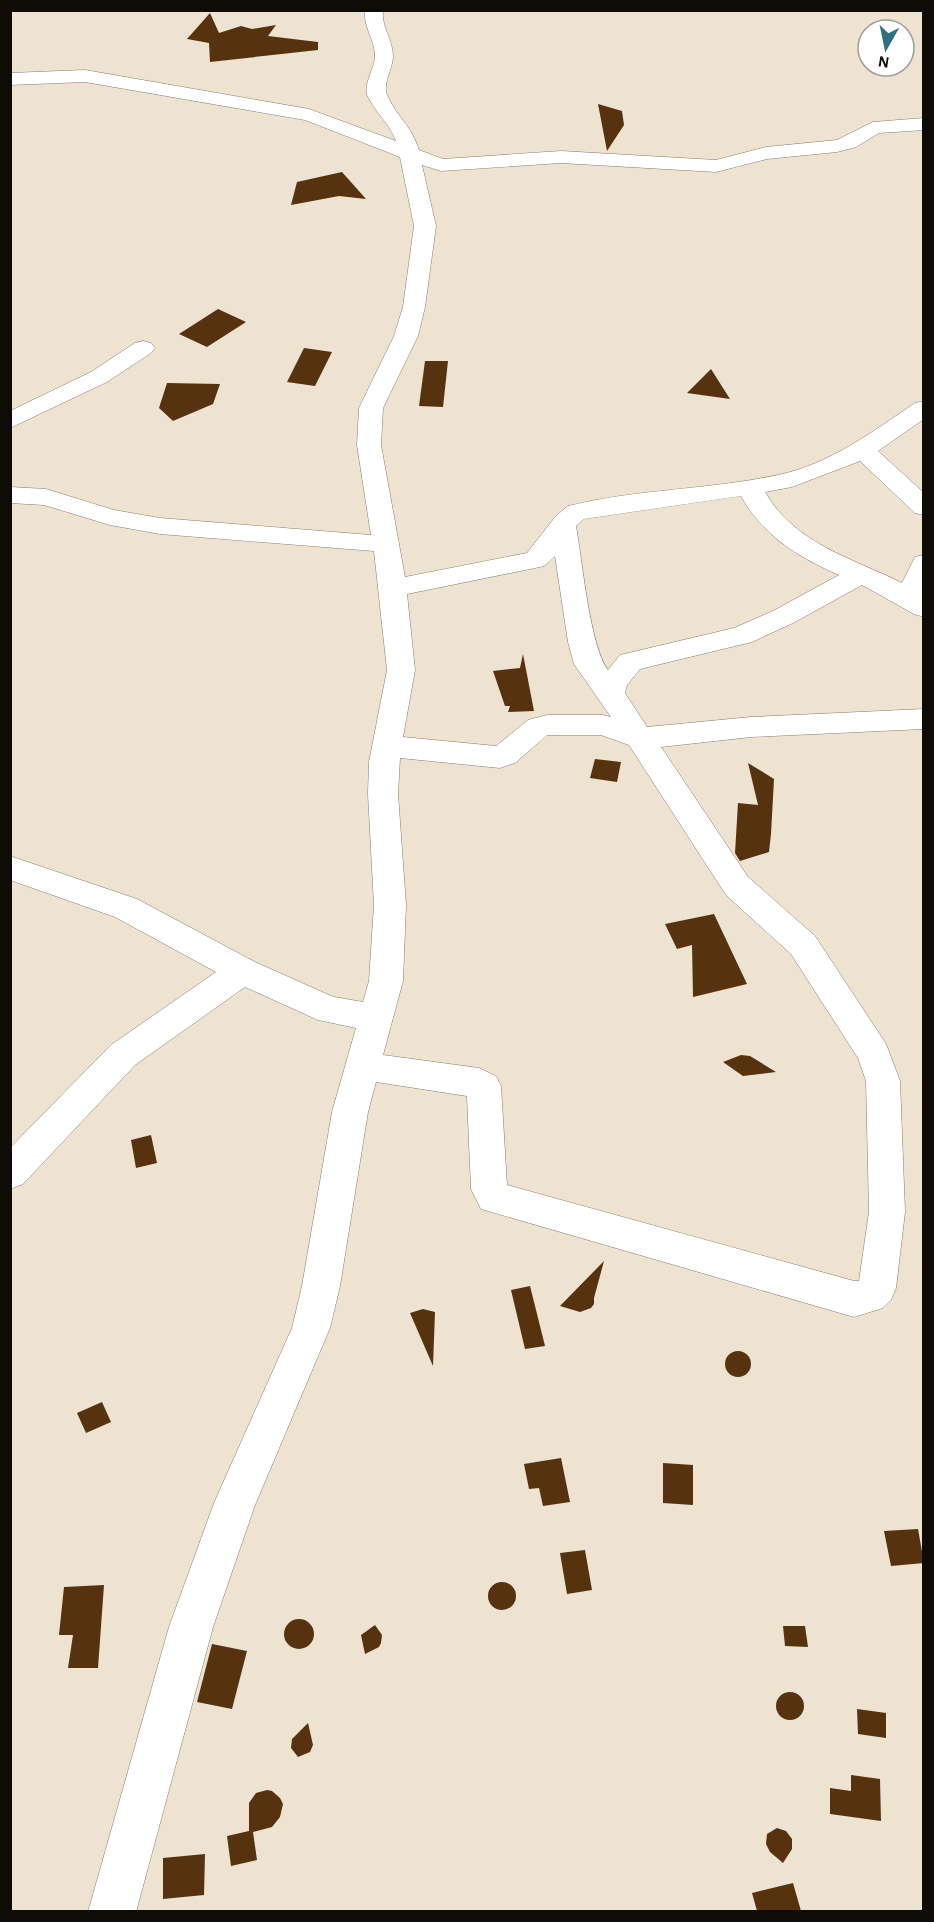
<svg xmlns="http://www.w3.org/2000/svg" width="934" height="1922" font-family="'Alegreya Sans',sans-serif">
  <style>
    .building { fill: #56320e }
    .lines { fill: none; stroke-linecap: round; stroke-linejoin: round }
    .minor-casing { stroke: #877c6d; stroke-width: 1 }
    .minor { fill: #fff; fill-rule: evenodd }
  </style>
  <rect width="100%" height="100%" fill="#eee2d1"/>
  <path class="building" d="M210,13L219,33L241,26L252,29L276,25L268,36L318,42V50L210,62L209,43L187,39Z
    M598,104L622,111L624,125L607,151Z
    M342,172L366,199L339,196L291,205L297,182Z
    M218,309L246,322L207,347L179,334Z
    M304,348L332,352L315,386L287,382Z
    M425,361H448L443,407L419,406Z
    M711,369L730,399L687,393Z
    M167,383L220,384L213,404L173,421L159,408Z
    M523,654L534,711L508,712L510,706H505L493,671L520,668Z
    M595,759L621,762L617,782L590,778Z
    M748,763L774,779L771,834L769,852L740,861L735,853L738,803L758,805Z
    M714,914L747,984L693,997L692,945L677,949L665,924Z
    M741,1055L750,1056L776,1072L743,1076L723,1062Z
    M151,1135L157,1163L136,1168L131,1140Z
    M604,1261L594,1298V1304L591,1308L580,1312L560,1306Z
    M530,1286L545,1346L525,1349L511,1290Z
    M423,1309L435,1312L433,1366L410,1313Z
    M725 1364a13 13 0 1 1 26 0a13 13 0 1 1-26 0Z
    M102,1402L111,1422L86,1433L77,1413Z
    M561,1458L570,1502L543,1506L539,1488L529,1489L524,1464Z
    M663,1463L693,1465V1505L663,1503Z
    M918,1529L924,1563L891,1566L884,1531Z
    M585,1550L592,1590L567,1594L560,1553Z
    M488 1596a14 14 0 1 1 28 0a14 14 0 1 1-28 0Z
    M104,1585L98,1668H68L73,1635H59L64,1587Z
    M284 1634a15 15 0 1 1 30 0a15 15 0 1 1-30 0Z
    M375,1625L382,1635L381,1643L379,1647L365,1654L361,1635Z
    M783,1626H805L808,1647L785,1646Z
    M212,1644L247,1651L232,1709L197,1702Z
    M776 1706a14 14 0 1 1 28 0a14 14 0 1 1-28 0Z
    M857,1709L886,1713V1738L858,1734Z
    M308,1723L313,1745L310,1752L298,1757L291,1748L292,1739Z
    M851,1775L880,1779L881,1821L830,1814V1788L851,1791Z
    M267,1790L272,1791L280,1798L283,1804L280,1817L272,1827L253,1832L257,1860L231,1866L227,1836L249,1831V1803L256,1793Z
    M777,1828L786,1831L792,1839V1849L783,1863L770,1852L766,1844L767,1834Z
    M205,1854L204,1895L163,1899V1858Z
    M793,1883L801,1911H757L752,1893Z"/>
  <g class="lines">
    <defs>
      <path id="minor" d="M365,10H383C381,27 393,40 393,56C393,69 381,85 388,97C398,118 411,125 419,150L443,159L561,151L716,160L766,147L837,140L873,122L924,118V130L879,133L856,147L837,152L767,159L716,172L561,163L441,171L422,165L436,226L425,307L418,336L383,408L381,445L405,577L527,553L556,516L568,506C636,489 709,490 778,475C830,464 872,432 915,403L924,401V419L878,451L924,493V515L915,513L860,461L792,487L765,492C795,544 852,558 902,583L915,557L924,555V617L914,614L862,585L793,623L752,642L640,669L627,685L625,693L647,727L751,717L924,709V729L751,737L661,747L748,877L815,936L886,1044L900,1081L905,1212L896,1288L891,1300L883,1308L854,1317L481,1209L471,1189L467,1096L376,1082L368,1112L340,1286L330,1328L255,1505L213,1627L136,1912H88L169,1627L214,1503L292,1328L302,1286L332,1112L356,1028L318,1020L245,987L135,1065L23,1184L10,1189V1148L111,1045L216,972L115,917L10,880V856L137,899L255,962L320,991L334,997L363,1002L369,981L374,905L368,794L369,762L387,670L374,551L160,534L110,525L44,505L10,503V487L46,489L114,510L160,518L371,535L357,445L359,408L394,336L403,307L414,226L400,157L305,120L85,82L10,85V73L85,70L309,109L396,141C390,124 376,113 368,97C362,85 375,69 375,56C375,40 363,27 365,10ZM741,496C763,536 798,557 839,575L773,611L734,628L620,655L608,670C590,647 582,559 576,526L584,519ZM555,556L568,642L574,664L611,717L602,715H547L528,720L496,746L403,737L415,670L407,594L535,568L544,566ZM547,735H601L629,745L726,895L791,954L858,1058L866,1081L869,1212L859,1281H854L507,1185L501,1086L496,1076L479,1068L383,1055L403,981L406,905L398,794L400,758L500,768L515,763Z
        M143,341L151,343L155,348L151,353L107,382L10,428V411L91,372L135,343Z"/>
    </defs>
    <use href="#minor" class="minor-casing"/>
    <use href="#minor" class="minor"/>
  </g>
  <rect width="934" height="1922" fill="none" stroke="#0f0b06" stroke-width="24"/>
  <g transform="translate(886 48) rotate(189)"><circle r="28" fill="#ffffff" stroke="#9f9d9b" stroke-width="1.5"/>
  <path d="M0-4.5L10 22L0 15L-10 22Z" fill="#316f85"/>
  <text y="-9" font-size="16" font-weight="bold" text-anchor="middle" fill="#0f0b06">N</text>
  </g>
</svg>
